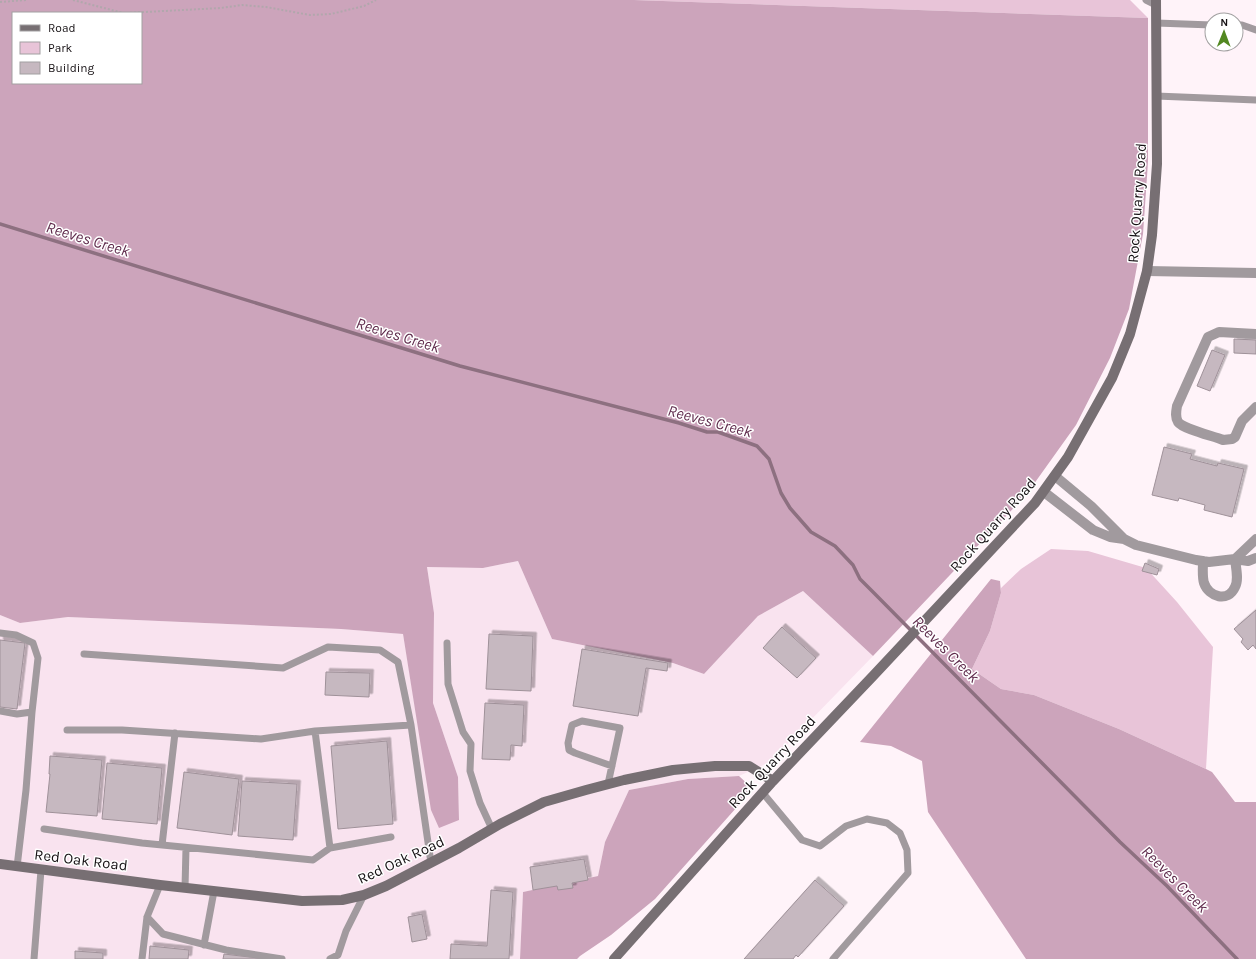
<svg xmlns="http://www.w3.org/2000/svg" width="1256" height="959" font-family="Karla,sans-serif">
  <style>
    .built { fill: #f9e3ef }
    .green { fill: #e8c4d8 }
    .forest { fill: #cca4bb; fill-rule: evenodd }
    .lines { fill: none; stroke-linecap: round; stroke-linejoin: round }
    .stream { stroke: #8d7080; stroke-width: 3.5 }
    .building { fill: #c6b8c0; stroke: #9f9199; filter: url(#shadow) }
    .path { stroke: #b1a7ac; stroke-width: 2; stroke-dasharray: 2 2; stroke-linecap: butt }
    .lane { stroke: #a19a9e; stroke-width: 7 }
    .street { stroke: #a19a9e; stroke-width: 10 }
    .secondary { stroke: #776f73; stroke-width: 10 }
    .labels { text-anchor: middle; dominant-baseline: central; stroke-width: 3; stroke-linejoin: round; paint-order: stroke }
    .street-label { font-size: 15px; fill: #161114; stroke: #fff }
    .water-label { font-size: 16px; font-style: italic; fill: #602c4d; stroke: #fff }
  </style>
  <defs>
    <filter id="shadow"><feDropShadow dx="3.5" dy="-3.5" stdDeviation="0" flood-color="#0004"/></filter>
  </defs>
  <rect width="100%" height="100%" fill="#fff3f9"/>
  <path class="built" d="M518,561L552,639L673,663L704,674L758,616L803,591L873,656L770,762L739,776L688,779L629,790L605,842L598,876L523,892L520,959H0V615L20,623L68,617L341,629L403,634L417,718L459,820L458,777L433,703L434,613L427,567L483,568Z"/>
  <path class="green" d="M634,0H1130L1148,18Z
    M1051,549L1088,551L1146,568L1177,602L1213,647L1206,769L1119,729L1034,695L1001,689L972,669L990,631L1001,593V588L1021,569Z"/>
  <path class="forest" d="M0,0H634L1148,18V162L1143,234L1129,309L1110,358L1076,425L1026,495L873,656L803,591L758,616L704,674L673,663L552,639L518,561L483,568L427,567L434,613L433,703L458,777L459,820L439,828L431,810L403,634L341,629L68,617L20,623L0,615ZM13,13H141V83H13Z
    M991,579L1000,581L1001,593L990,631L972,669L1001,689L1034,695L1119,729L1206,769L1212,772L1235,802H1256V959H1026L928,812L922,761L891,746L860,742Z
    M739,776L753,789L655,899L611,935L580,956L577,959H520L523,892L598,876L605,842L629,790L688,779Z"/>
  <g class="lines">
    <path class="stream" d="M0,224L460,366L679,423L707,432H718L757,446L769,459L781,493L790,508L811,532L835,546L853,565L860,579L874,593L1120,842L1167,886L1237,959"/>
  </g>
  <path class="building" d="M1234,339L1256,340V354L1234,353Z
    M1212,350L1225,355L1210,391L1197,386Z
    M1164,447L1192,454L1190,459L1217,466L1218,463L1244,469L1232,517L1204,510L1205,505L1179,498L1178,501L1152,495Z
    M1145,563L1159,569L1157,575L1142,571Z
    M1256,610V649L1253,645L1248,650L1241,642L1243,639L1234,629Z
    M782,627L816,658L797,678L763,648Z
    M489,634L533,636L531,691L486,689Z
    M0,640L25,643L17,709L0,707Z
    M582,649L668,663L667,671L646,668L638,716L573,706Z
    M326,672L370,673L369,697L325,695Z
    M485,703L524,705L522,746L511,745L510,760L482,759Z
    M387,741L393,824L338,829L331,746Z
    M50,756L102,760L97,816L46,812L50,774H49Z
    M107,763L162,768L157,824L102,819Z
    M184,772L239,779L232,835L177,828Z
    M242,781L297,784L293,840L238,836Z
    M584,859L588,880L572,883L573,888L558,890L557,886L533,890L530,867Z
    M815,880L844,906L798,957L796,955L793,959H744Z
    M491,890L513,892L509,959H450L451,944L487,946Z
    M422,914L427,939L412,942L408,917Z
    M150,946L189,950L188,959H149Z
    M75,951L103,953V959H75Z
    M224,954L266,959H223Z"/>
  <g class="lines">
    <path class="path" d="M73,0L123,13
      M0,2L26,0
      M126,13L221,8L242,5L266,7L310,15L331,14L364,6L376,0"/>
    <path class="lane" d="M1146,0L1156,5
      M1156,23L1212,25
      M1236,25H1242L1256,30
      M1156,96L1256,100
      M0,633L16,635L33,643L38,658L32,712L26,790L17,867
      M447,643L448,684L463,732L471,744L470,771L480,803L492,829
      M84,654L283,668L328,647L380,650L398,662L411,725
      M0,711L17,714L32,712
      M67,730H122L261,739L315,731
      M608,784L620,728L582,721L572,725L568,743L569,750L575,753L612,766
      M762,792L802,840L820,846L846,826L867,819L887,823L900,833L907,850L908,873L833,959
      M44,829L142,843L313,860L330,848
      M391,837L330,848L315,731L411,725L431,863
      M162,845L175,733
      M185,888L186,848
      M147,917L163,934L226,950L282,959
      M204,945L214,891
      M34,959L41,870
      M142,959L147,917L160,885
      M330,959L338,955L346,931L364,895"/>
    <path class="street" d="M1147,271L1256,273
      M1256,334L1219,332L1208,337L1177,406C1176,412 1175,417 1178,422C1183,429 1213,436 1223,440L1232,439L1235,437L1242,421L1256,407
      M1055,476L1091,506L1124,539
      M1044,492L1093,530L1110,537L1124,539L1136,545L1196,560L1209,562L1235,559L1248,561L1256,558
      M1203,561C1203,568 1202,576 1204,583C1209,597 1228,603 1235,587C1239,580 1236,568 1235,559L1256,539"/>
    <path class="secondary" d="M0,864L160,885L302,901L342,900L364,895L386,886L459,848L500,824L544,802L586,790L624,780L673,770L715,766H749L773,781
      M614,959L773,781L873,676L1035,503L1068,457L1112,378L1130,334L1147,271L1152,235L1157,164L1156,0"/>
  </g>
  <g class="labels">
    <g class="street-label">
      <text transform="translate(1137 203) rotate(-86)">Rock Quarry Road</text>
      <text transform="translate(993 525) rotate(-48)">Rock Quarry Road</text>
      <text transform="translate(772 762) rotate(-47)">Rock Quarry Road</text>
      <text transform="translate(81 860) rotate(7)">Red Oak Road</text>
      <text transform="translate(401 860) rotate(-25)">Red Oak Road</text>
    </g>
    <g class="water-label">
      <text transform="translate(88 239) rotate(17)">Reeves Creek</text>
      <text transform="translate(398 335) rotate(17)">Reeves Creek</text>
      <text transform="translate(710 421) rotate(15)">Reeves Creek</text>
      <text transform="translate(946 649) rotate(45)">Reeves Creek</text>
      <text transform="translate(1175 879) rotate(45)">Reeves Creek</text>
    </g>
  </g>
  <rect x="12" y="12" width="130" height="72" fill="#ffffff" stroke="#a2a0a1"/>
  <rect x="20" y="25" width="20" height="6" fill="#776f73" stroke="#a2a0a1"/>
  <text x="48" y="32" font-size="12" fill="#161114">Road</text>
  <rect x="20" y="42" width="20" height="12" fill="#e8c4d8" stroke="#a2a0a1"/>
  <text x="48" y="52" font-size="12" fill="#161114">Park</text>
  <rect x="20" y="62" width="20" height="12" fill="#c6b8c0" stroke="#a2a0a1"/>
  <text x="48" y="72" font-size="12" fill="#161114">Building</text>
  <g transform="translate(1224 32) rotate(1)"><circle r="19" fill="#ffffff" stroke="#a2a0a1"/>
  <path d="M0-3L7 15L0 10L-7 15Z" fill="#528821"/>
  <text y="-6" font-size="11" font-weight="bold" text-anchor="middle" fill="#161114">N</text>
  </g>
</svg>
